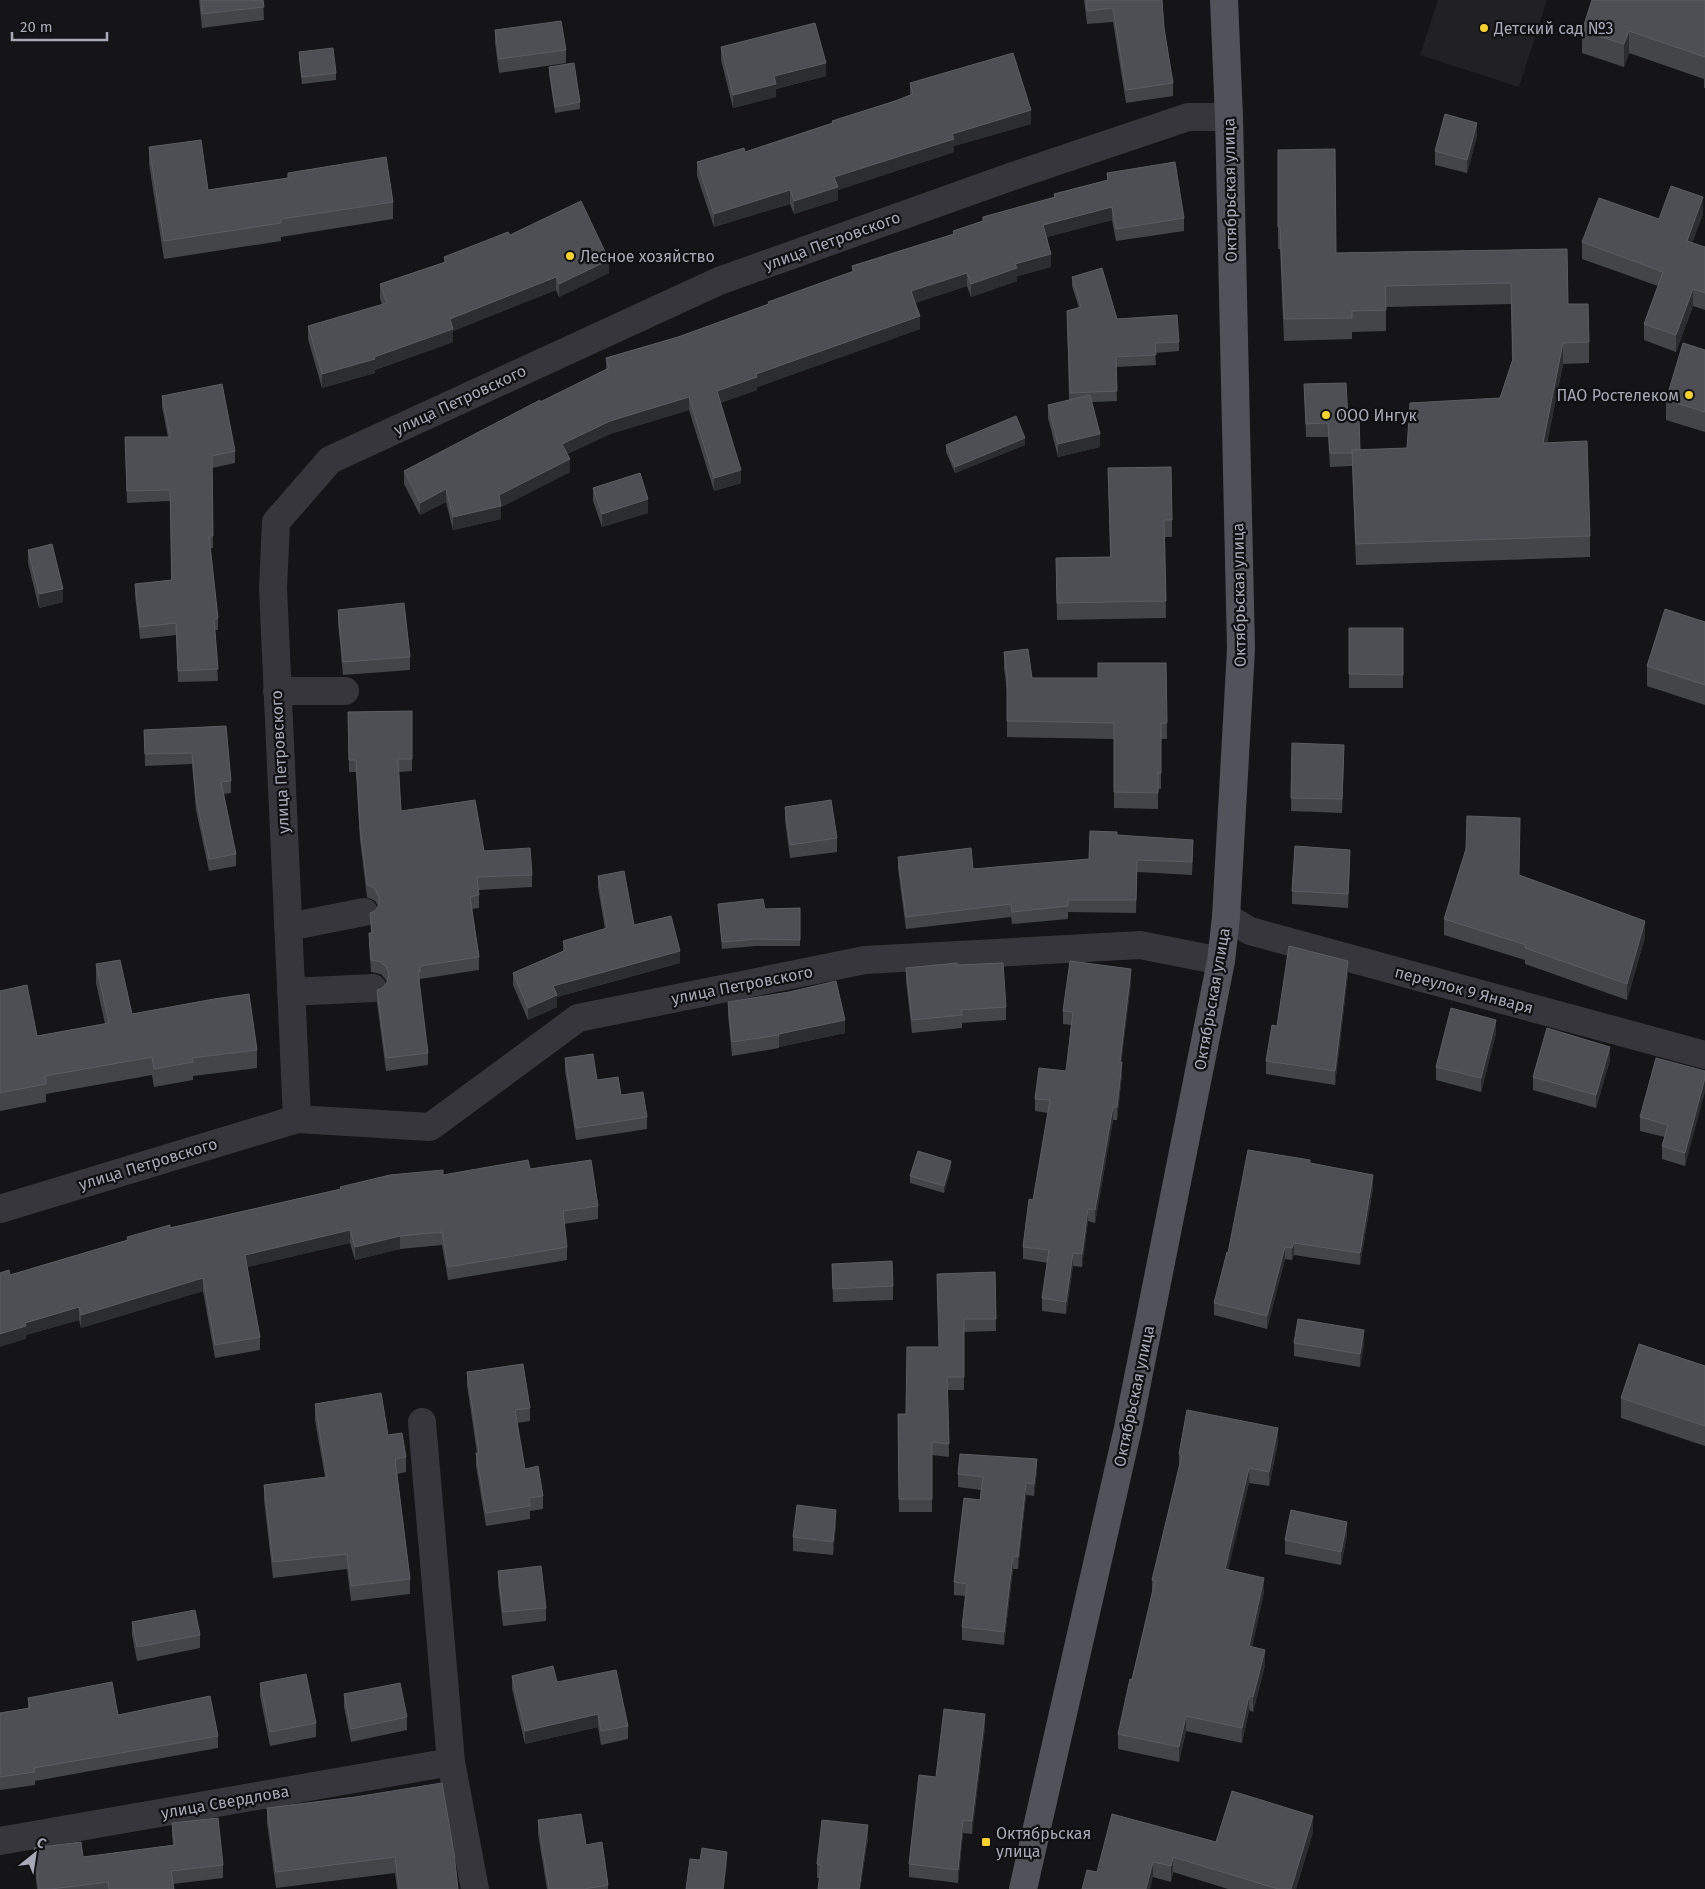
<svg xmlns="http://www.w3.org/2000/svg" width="1705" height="1889" font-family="'Fira Sans',sans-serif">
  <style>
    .built { fill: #212124 }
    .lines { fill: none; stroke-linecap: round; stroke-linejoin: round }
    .street { stroke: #36363c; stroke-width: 28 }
    .primary { stroke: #52525b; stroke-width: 28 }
    .wall { fill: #434549 }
    .shaded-wall { fill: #2c2d30 }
    .building { fill: #4e4f55; stroke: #5c5d64 }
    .poi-dot { fill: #f8d22c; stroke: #101012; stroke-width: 2 }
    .labels { text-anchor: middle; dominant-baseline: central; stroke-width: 4.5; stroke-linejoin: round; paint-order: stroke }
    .poi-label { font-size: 16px; fill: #a6a9b7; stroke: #101012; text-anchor: start }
    .street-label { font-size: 16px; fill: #a6a9b7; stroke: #101012 }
  </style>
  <rect width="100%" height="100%" fill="#151517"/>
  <path class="built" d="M1438,0H1547L1519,87L1420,55Z"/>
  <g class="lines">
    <path class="street" d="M277,691H345
      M1226,917L1250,931L1705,1055
      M288,927L364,912
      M291,992L373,988
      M297,1119L273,588L276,522L330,460L719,281L1013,176L1188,117H1229
      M0,1209L297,1119L430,1127L578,1018L865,960L1140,945L1221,961
      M422,1422L451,1762L475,1889
      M0,1841L451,1762"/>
    <path class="primary" d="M1023,1889L1128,1428L1221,961L1226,917L1241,649L1229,117L1224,0"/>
  </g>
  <path class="wall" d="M199,0H263L264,20L202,28Z
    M1084,0H1162L1164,28L1173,83V96L1126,103L1113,22L1087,24Z
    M1705,0V88H1704V79L1629,53L1624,67L1582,53V31Z
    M495,30L566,50V63L499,73L495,43Z
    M721,47L826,76L776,89V97L733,108L721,60Z
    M299,52L336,73V80L302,84L299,59Z
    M549,67L580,102V109L555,113L549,74Z
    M910,83L1031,124L954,146V152L838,190V200L794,214L790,204L714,227L697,176V162L745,152L832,123V121L895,101L910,95Z
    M1477,136L1467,173L1435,165V151Z
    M149,147L208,190L288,178V173L393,202V219L281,237V241L164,259L149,164Z
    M1278,150L1336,253L1567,249L1568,304L1589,342V363L1563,364L1547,443L1590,536V557L1356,565L1352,466L1330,467L1328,437H1306L1304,384L1348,419L1360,450L1407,448L1500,398L1512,361L1511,304L1386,307V331L1352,332V339L1284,341L1280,249H1278Z
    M1107,173L1184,218V231L1116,241L1112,220L1047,237L1051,267L1017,276V281L971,297L967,286L915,303L920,329L757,387V390L720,403L741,483L714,491L689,410L610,434L567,454L570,472L501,507V519L453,530L446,502L420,515L404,484V471L606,370V358L678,337L768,304V302L852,272V266L953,234V231L983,221V217L1054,198V194L1107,180Z
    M1703,214L1692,243L1705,247V310L1693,306L1676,352L1644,340V324L1658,286L1582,259V242L1659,219Z
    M510,235L609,273L559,297L556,290L453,331V342L375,370V373L322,388L308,339V326L382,305L380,298V284L444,262V257Z
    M1072,277L1117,319L1179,342V351L1155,353L1156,365L1116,367L1117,401L1092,402L1100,447L1058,457L1048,418V405L1069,400L1067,311L1079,308L1072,286Z
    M1705,350V432L1666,420V400Z
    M162,396L235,451V463L212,468L213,548H210L218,618V630H215L218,681L178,682L176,635L140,639L135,595V584L171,580L170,501L127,503L125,437H168L162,407Z
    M946,445H1025L955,473L946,452Z
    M1108,468L1172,520V537H1165L1166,618L1057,620L1056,558L1110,557Z
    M593,488L648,513L602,527L593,501Z
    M28,550L63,602L39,608L28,563Z
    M338,610L410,657V670L343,675L338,623Z
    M1705,622V705L1647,686V666Z
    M1349,628H1403V688H1349Z
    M1004,652L1032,678H1098L1166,663L1167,739H1161V789H1158V809L1114,808V739L1007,737V691L1004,668Z
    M412,711V771L399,772L401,811L532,875V887L479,890V908L472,909L479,957V970L420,979V984H419L428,1053V1065L386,1071L377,1003V990L382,988L387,982L386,980L381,974L371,972L369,946V933H371L370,913L375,911L378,906L375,901L367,897L360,840L356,772H349L348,712Z
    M226,726L231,781V793L224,794L236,854V866L209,871L196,810L192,764L145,766L144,730Z
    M1292,743L1344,758L1342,813L1291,811Z
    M785,807L837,838V852L790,858L785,820Z
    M1117,835L1193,852L1192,875L1137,872L1136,913L1068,912V919L1012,924L1011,917L906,929L898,869V857L973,869L1089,859Z
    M1350,863L1348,908L1292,904V891Z
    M598,876L634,925L680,963L557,997V1007L528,1020L513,985V973L563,951V941L605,929L598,888Z
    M1519,876L1645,937L1627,1000L1525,964V960L1444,935V919Z
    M718,904L765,909L800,908V946H756L722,949Z
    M96,964L132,1014L257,1050V1068L193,1076V1080L154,1087L152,1075L46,1094V1102L0,1111V991L37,1036L105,1024L96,983Z
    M957,965L1006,1007V1020L962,1023V1028L912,1033L906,981V968Z
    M1348,974L1335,1085L1266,1074V1061L1277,1026Z
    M1131,982L1121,1062L1122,1075L1117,1120H1113L1095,1223L1088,1221L1082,1267L1073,1266L1066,1314L1042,1311V1298L1048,1263L1023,1259V1247L1033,1200L1048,1113L1035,1111V1099L1066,1071L1071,1025L1063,1024V1011Z
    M728,1002L845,1033L779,1047V1048L732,1056L728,1015Z
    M1496,1033L1481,1092L1436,1080V1067Z
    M565,1058L621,1095L647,1117V1129L576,1140L565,1071Z
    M1610,1060L1596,1108L1533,1090V1077Z
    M1705,1071L1685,1166L1662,1159V1146L1665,1137L1640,1131V1117Z
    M1310,1163L1373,1188L1360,1265L1294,1255L1292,1260L1285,1259L1267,1329L1214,1315V1303L1228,1253Z
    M951,1168L944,1193L910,1183V1176Z
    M530,1169L598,1206V1219L564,1224L567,1247V1260L448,1280L442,1245L400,1249L355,1260L350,1243L247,1267L260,1337V1350L215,1358L203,1291L81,1328L79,1320L26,1335V1339L10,1275L127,1240V1237L340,1189V1187L443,1175Z
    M832,1264L893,1286V1300L833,1302Z
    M995,1272L996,1331L964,1332V1390H948L949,1457L932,1455V1512H899L898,1414H906L938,1347Z
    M1294,1343H1364L1360,1367L1294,1356Z
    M1705,1366V1446L1621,1418V1398Z
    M467,1372L530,1408V1421L517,1423L525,1469L543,1496V1509L530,1511V1519L486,1526L476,1466V1453H477L467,1385Z
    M315,1404L388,1435L406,1457V1472L397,1474L410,1579V1594L351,1601L347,1569L273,1578L264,1500V1485L325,1477L315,1420Z
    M1278,1443L1269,1486L1249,1483L1228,1569L1264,1592L1252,1647L1265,1665L1253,1712L1249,1710L1242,1743L1186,1731L1179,1762L1118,1749V1734L1152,1595V1580L1179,1468V1454Z
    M1037,1471L1034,1496L1026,1495L1018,1569H1013L1004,1645L962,1640V1627L965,1596L954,1595V1582L980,1500L981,1490L958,1487V1474Z
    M836,1523L833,1555L793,1551V1537Z
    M1347,1535L1341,1565L1285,1554V1540Z
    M498,1571L546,1608V1621L503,1626L498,1584Z
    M132,1622L200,1635V1648L137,1661L132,1635Z
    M512,1676L557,1682L628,1726V1739L601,1745L598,1727L525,1744L512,1689Z
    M260,1683L316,1723V1737L270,1746L260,1696Z
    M344,1694L407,1717V1730L351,1742L344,1707Z
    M28,1698L118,1715L218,1736V1748L35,1781V1785L0,1790V1713L28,1708Z
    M985,1727L972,1834L963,1833L958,1883L909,1877V1864L936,1777Z
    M355,1797L458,1889H397L395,1873L276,1888L267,1823V1808Z
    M538,1820L586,1845L608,1885V1889H547L538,1834Z
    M172,1823L223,1865V1878L173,1884L174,1889H37L34,1861V1848L83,1857L173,1845L172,1836Z
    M1313,1832L1296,1889H1228L1173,1872L1171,1882L1153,1877L1097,1872L1216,1842Z
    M868,1838L860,1889H818L820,1878H817V1864Z"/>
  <path class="shaded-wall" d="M1629,31V53L1624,67V44Z
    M826,63V76L776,89V97L733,108V95L774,76Z
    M1031,110V124L954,146V152L838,190V200L794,214V201L834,177L952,134Z
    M1477,123V136L1467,173V160Z
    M790,190V204L714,227V214Z
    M1703,197V214L1687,258V241Z
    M1112,207V220L1043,238V225Z
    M1051,254V267L1017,276V281L971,297V284L1015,264Z
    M609,260V273L559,297V284Z
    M967,273V286L911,304V291Z
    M556,277V290L453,331V342L375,370V373L322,388V374L374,357L450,319Z
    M1693,289V306L1676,352V335Z
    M920,316V329L757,387V390L717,404V391L756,374Z
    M1563,343V364L1543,464V443Z
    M689,397V410L610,434L562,457V444L610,421Z
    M1100,434V447L1058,457V444Z
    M1025,438V445L955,473V467Z
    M570,459V472L501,507V519L453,530V517Z
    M741,470V483L714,491V478Z
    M446,489V502L420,515V503Z
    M648,499V513L602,527V514Z
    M63,589V602L39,608V594Z
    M1193,840V852L1192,875V862Z
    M1350,850V863L1348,908V894Z
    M1645,921V937L1627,1000V984Z
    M680,951V963L557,997V1007L528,1020V1008L553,986Z
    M1348,961V974L1335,1085V1071Z
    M1131,969V982L1120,1075V1062Z
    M845,1020V1033L779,1047V1034Z
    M1496,1020V1033L1481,1092V1078Z
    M1610,1047V1060L1596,1108V1095Z
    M1122,1062V1075L1117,1120V1107Z
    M1705,1078V1092L1685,1166V1153Z
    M1113,1107V1120L1095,1223V1210Z
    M951,1161V1168L944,1193V1186Z
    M1373,1175V1188L1360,1265V1253Z
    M1088,1209V1221L1082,1267V1254Z
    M350,1230V1243L245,1268V1255Z
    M400,1236V1249L355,1260V1247Z
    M1294,1243V1255L1292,1260V1248Z
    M1285,1247V1259L1267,1329V1316Z
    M1073,1253V1266L1066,1314V1302Z
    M203,1278V1291L81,1328V1315Z
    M79,1307V1320L26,1335V1339L0,1347V1334L25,1323Z
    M1364,1330V1343L1360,1367V1354Z
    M1278,1428V1443L1269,1486V1472Z
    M1037,1459V1471L1034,1496V1484Z
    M1249,1468V1483L1225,1583V1569Z
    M1026,1483V1495L1018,1569V1557Z
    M836,1510V1523L833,1555V1542Z
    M1347,1522V1535L1341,1565V1552Z
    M1013,1556V1569L1004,1645V1632Z
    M1264,1578V1592L1249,1661V1646Z
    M1265,1650V1665L1253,1712V1697Z
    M1249,1696V1710L1242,1743V1728Z
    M598,1714V1727L525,1744V1731Z
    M985,1714V1727L972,1834V1821Z
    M1186,1716V1731L1179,1762V1747Z
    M1313,1816V1832L1296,1889H1291Z
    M963,1820V1833L958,1883V1870Z
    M868,1825V1838L860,1889H859Z
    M727,1852V1865L724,1889H723Z
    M1173,1857V1872L1171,1882V1866Z
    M1153,1862V1877L1150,1889H1146Z"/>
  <path class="building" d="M201,0H263L264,7L202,14Z
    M1086,0H1162L1164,28L1173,83L1126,90L1113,8L1087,11Z
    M1592,0H1705V57L1629,31L1624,44L1582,31Z
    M561,21L566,50L499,59L495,30Z
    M815,23L826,63L774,76L776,84L733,95L721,47Z
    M333,48L336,73L302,77L299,52Z
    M1013,53L1031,110L952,134L954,139L834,177L838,187L794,201L790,190L714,214L697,162L744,148L745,152L833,123L832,121L895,101L913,94L910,83Z
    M574,63L580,102L555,107L549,67Z
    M1445,114L1477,123L1467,160L1435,151Z
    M201,140L208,190L288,178V173L386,157L393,202L281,219V223L164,241L149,147Z
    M1335,149L1336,253L1567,249L1568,304H1588L1589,342L1563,343L1543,443L1587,441L1590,536L1356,544L1352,450L1407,448L1410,403L1500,398L1513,359L1511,283L1385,286L1386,310L1352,311V318L1284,319L1280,227H1278V150Z
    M1175,162L1184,218L1116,229L1112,207L1043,225L1051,254L1015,264L1017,268L971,284L967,273L911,291L920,316L756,374L757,377L717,391L741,470L714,478L689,397L610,421L562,444L570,459L499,495L501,506L453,517L446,489L420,503L404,471L540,400V402L609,368L606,358L678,337L769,304L768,302L854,271L852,266L954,234L953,231L983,221V217L1055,197L1054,194L1108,180L1107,173Z
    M1671,186L1703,197L1687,241L1705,247V293L1693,289L1676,335L1644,324L1663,272L1582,242L1599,198L1659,219Z
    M581,201L609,260L559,284L556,277L450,319L453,329L374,357L375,359L322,374L308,326L387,303L380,284L446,262L444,257L508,232L510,235Z
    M1102,268L1117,319L1177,315L1179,342L1155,343L1156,355L1116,357L1117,391L1070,393L1067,311L1081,307L1072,277Z
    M1683,343L1705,350V412L1666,400Z
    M1346,383L1348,419L1359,418L1360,450H1352V453H1330L1328,423L1306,424L1304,384Z
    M222,384L235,451L212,456L213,536H209L218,618L214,619L218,669L178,671L176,623L140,627L135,584L172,580L170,490L127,491L125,437H170L162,396Z
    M1090,395L1100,434L1058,444L1048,405Z
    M1016,416L1025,438L955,467L946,445Z
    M1171,467L1172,520H1164L1166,601L1057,603L1056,558L1111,557L1108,468Z
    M640,473L648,499L602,514L593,488Z
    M52,544L63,589L39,594L28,550Z
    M404,603L410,657L343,662L338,610Z
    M1665,609L1705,622V685L1647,666Z
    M1349,628H1403V675L1349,674Z
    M1028,649L1032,678H1098V663H1166L1167,723H1161V773H1158V793L1114,792V723L1007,721V676L1004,652Z
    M412,711V759H398L401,811L475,800L484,851L530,848L532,875L477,877L479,895L470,897L479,957L420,966V972H418L428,1053L386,1058L377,990L382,988L387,983L389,974L386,967L381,962L371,960L369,933H372L370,913L375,911L379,905V897L375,889L367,884L360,828L356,760H349L348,712Z
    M226,726L231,781L221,782L236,854L209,859L196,798L192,753L145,754L144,730Z
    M1292,743L1344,745L1342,799L1291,798Z
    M831,800L837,838L790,845L785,807Z
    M1467,816L1520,818L1519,875L1645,921L1627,984L1525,948L1526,945L1444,919L1466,849Z
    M1090,831L1117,832V835L1193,840L1192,862L1137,860L1136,900H1068V906L1012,912L1011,904L906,917L898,857L971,848L973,869L1089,859Z
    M1295,846L1350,850L1348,894L1292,891Z
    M624,871L634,925L671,916L680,951L553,986L557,995L528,1008L513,973L566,950L563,941L607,928L598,876Z
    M763,899L765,909L800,908V940L756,939L722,942L718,904Z
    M1289,946L1348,961L1335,1071L1266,1061L1272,1025L1277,1026Z
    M120,960L132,1014L214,999L249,994L257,1050L192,1058L193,1062L154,1069L152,1057L45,1076L46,1084L0,1093V991L27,985L37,1036L109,1023L96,964Z
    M1070,961L1131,969L1120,1062H1122L1117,1107H1113L1095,1210L1088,1209L1082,1254L1073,1253L1066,1302L1042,1298L1049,1250L1023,1247L1029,1199L1033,1200L1050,1100L1035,1099L1039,1068L1066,1071L1073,1012L1063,1011Z
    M957,963V965L1003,963L1006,1007L961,1010L962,1015L912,1020L906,968Z
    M836,981L845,1020L779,1034V1035L732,1042L728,1002L789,992Z
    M1451,1008L1496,1020L1481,1078L1436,1067Z
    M1547,1028L1610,1047L1596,1095L1533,1077Z
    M593,1054L597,1080L618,1077L621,1095L643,1092L647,1117L576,1128L565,1058Z
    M1656,1058L1705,1071V1078L1685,1153L1662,1146L1668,1125L1640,1117Z
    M1248,1150L1310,1160V1163L1373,1175L1360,1253L1294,1243L1292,1248L1285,1247L1267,1316L1214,1303L1227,1252L1228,1253Z
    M918,1151L951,1161L944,1186L910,1176Z
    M528,1160L530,1169L591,1160L598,1206L563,1211L567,1247L448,1267L442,1232L400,1236L355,1247L350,1230L245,1255L260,1337L215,1345L203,1278L81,1315L79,1307L25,1323L26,1326L0,1334V1273L9,1270L10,1275L128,1240L127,1237L170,1225V1228L341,1189L340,1187L390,1175L443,1170V1175Z
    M892,1261L893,1286L833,1289L832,1264Z
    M995,1272L996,1319H964V1377H947L949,1444L932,1442V1499H899L898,1414H906L907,1347H939L937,1274Z
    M1298,1319L1364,1330L1360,1354L1294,1343Z
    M1639,1344L1705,1366V1426L1621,1398Z
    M523,1364L530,1408L515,1410L525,1469L538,1466L543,1496L529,1498L530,1506L486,1513L476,1453H479L467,1372Z
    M381,1393L388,1435L402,1433L406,1457L395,1459L410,1579L351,1586L347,1554L273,1562L264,1485L327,1477L315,1404Z
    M1187,1410L1278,1428L1269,1472L1249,1468L1225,1569L1264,1578L1249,1646L1265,1650L1253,1697L1249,1696L1242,1728L1186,1716L1179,1747L1118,1734L1130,1679L1132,1680L1155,1581L1152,1580L1182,1455L1179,1454Z
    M960,1454L1037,1459L1034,1484L1026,1483L1018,1557L1013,1556L1004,1632L962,1627L967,1584L954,1582L964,1498L980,1500L983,1477L958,1474Z
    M797,1505L836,1510L833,1542L793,1537Z
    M1291,1510L1347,1522L1341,1552L1285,1540Z
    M541,1566L546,1608L503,1612L498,1571Z
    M195,1610L200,1635L137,1647L132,1622Z
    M553,1666L557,1682L616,1670L628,1726L601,1731L598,1714L525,1731L512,1676Z
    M306,1674L316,1723L270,1732L260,1683Z
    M112,1682L118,1715L210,1696L218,1736L34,1768L35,1772L0,1777V1713L30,1708L28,1698Z
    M400,1683L407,1717L351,1729L344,1694Z
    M944,1709L985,1714L972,1821L963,1820L958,1870L909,1864L919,1775L936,1777Z
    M442,1783L454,1853L458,1889H399L395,1857L276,1872L267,1808L355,1797Z
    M1232,1791L1313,1816L1291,1889H1278L1173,1857L1171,1866L1153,1862L1146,1889H1082L1087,1870L1097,1872L1112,1814L1216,1842Z
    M581,1814L586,1845L602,1842L608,1885L584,1889H549L538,1820Z
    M218,1818L223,1865L171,1871L174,1889H109L108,1882L51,1889H39L34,1848L81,1842L83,1857L175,1845L172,1823Z
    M822,1820L868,1825L859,1889H818L821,1865L817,1864Z
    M702,1848L727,1852L723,1889H686L690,1859L700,1860Z"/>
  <g class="poi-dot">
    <circle cx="1484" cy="28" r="5"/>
    <circle cx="570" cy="256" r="5"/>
    <circle cx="1689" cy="395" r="5"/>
    <circle cx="1326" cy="415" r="5"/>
    <rect x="981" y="1837" width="10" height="10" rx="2.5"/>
  </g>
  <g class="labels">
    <g class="poi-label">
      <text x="1494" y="28">Детский сад №3</text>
      <text x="580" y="256">Лесное хозяйство</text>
      <text x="1679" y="395" text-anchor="end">ПАО Ростелеком</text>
      <text x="1336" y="415">ООО Ингук</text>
      <text x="996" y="1833">Октябрьская<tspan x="996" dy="18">улица</tspan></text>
    </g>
    <g class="street-label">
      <text transform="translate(1230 190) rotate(-91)">Октябрьская улица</text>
      <text transform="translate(832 241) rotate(-20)">улица Петровского</text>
      <text transform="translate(460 400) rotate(-25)">улица Петровского</text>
      <text transform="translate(1239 595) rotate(-91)">Октябрьская улица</text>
      <text transform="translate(280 762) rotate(-93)">улица Петровского</text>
      <text transform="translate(742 985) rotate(-11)">улица Петровского</text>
      <text transform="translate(1464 990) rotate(15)">переулок 9 Января</text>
      <text transform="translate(1212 999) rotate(-80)">Октябрьская улица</text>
      <text transform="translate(148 1164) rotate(-17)">улица Петровского</text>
      <text transform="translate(1134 1396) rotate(-78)">Октябрьская улица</text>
      <text transform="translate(225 1802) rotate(-10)">улица Свердлова</text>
    </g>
  </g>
  <g transform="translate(35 1854) rotate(30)" stroke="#101012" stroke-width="4" paint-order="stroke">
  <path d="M0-4L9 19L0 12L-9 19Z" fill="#a6a9b7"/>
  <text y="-8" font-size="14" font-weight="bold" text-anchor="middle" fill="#a6a9b7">С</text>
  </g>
  <path d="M12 32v8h95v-8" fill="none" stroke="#a6a9b7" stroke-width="2.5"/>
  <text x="20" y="32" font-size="15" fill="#a6a9b7" stroke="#101012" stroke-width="4" paint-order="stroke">20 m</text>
</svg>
